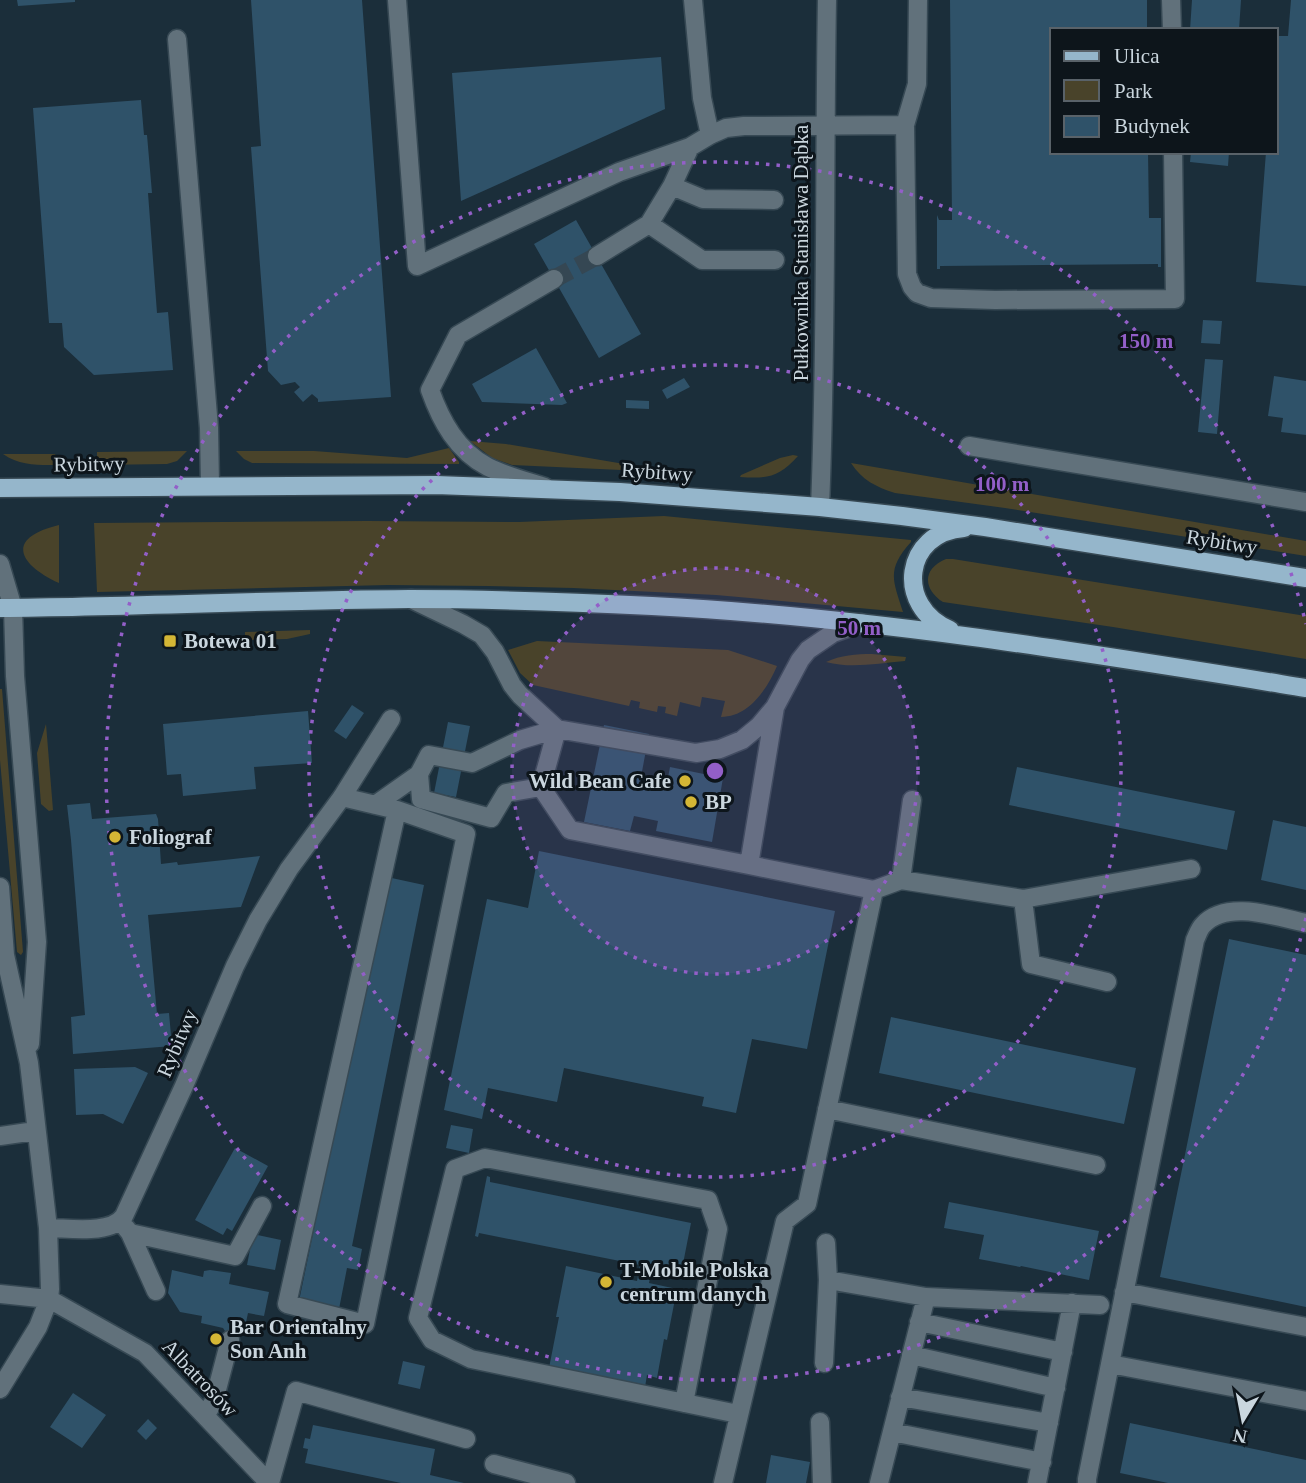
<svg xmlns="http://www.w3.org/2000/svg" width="1306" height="1483" font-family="Georgia,serif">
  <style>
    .green { fill: #49432a }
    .building { fill: #2f5269 }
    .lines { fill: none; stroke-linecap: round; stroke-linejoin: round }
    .minor-tunnel { stroke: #354753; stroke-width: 18; stroke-dasharray: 18 9; stroke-linecap: butt }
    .minor-casing { stroke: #374954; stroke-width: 21 }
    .major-casing { stroke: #374954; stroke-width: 21 }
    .minor { stroke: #61717b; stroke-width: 18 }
    .major { stroke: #95b6cb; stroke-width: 18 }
    .ring { fill: none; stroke: #935fc8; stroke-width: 3.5; stroke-dasharray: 3.5 7 }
    .poi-dot { fill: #d4b635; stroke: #0d151b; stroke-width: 2.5 }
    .labels { text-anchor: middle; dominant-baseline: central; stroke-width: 6; stroke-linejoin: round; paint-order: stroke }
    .street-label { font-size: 21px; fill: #cad6de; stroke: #0d151b }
    .poi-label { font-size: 21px; font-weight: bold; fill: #cad6de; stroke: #0d151b; text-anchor: start }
    .centre { fill: #935fc8; stroke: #0d151b; stroke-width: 3.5 }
    .ring-label { font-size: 21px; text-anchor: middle; font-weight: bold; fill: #935fc8; stroke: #0d151b; stroke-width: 6; stroke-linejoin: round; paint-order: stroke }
  </style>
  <rect width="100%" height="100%" fill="#1b2e3a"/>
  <path class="green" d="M470,441L506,444L636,466L643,471L512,465L492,458Z
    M449,448L459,462V464L252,463L244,459L236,451H314L407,458Z
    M187,451L177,461L167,464L97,465V452Z
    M3,454H55L58,459V465C38,465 20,466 3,454Z
    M793,455L798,456C779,477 768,479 740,477L741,475L780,458Z
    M851,463L1306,541V556L1005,508L895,493C876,487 862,480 851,463Z
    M664,516L911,540V542C886,570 893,580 903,612L716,595L573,588L487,586L388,585L97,592L94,523L367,521L519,522Z
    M59,525V583C18,564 5,538 59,525Z
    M946,559H953L1306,616V659L1113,627L943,602C923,589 922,569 946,559Z
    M310,630V634L287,639L245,640V632Z
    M537,641L728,650L777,666C767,689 749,717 721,717L725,701L702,697L700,707L680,702L677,716L665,713L666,707L658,706L657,712L639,708L640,702L631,700L629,706L533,685L520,673L508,650Z
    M872,654L906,657L905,661C878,663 852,669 826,662C841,655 856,654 872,654Z
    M0,689H2L23,952L21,955L17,952L0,760Z
    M46,724L53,810L49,811L41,804L37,753Z"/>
  <path class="building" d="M17,0H75V2L18,6Z
    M251,0H362L391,397L318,402V399L312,394L303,402L294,392L300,387L295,382L281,385L268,371L251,147L261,146Z
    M950,0H1147V30H1052V152H1148L1149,218H1161V267H1158V264L940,266V269H937V215L939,220H952Z
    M1192,0H1241L1239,30H1190Z
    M1291,0H1306V286L1256,282L1266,152H1276V36H1288Z
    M661,57L665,109L461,201L452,73Z
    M141,100L144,135H147L152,193H148L157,313L168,312L173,370L94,375L64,347L62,323H49L33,108Z
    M1191,152H1229L1228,166L1190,162Z
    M576,220L641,334L599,358L534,244Z
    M1203,320L1222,321L1220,344L1201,343Z
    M536,348L567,403L562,405L482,402L472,384Z
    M1205,359L1223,360L1217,434L1198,432Z
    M1274,376L1306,381V435L1281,432L1283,418L1268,416Z
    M684,378L690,387L667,399L662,390Z
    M626,400L649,401V409L626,408Z
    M352,705L364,713L346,739L334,731Z
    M308,711L312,763L254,767L256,789L183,796L181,774L167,775L163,724Z
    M448,722L470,726L456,797L434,793Z
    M604,725L649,734L641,777L667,783L670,767L723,778L712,842L656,831L658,821L634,816L630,831L584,822Z
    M1017,767L1235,811L1227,850L1009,805Z
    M90,803L92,819L156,814L158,819L161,864L177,862L178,865L260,856L241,907L148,915L157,1014L169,1013L172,1046L73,1054L71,1017L85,1015L71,840L67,805Z
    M1273,820L1306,827V890L1261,880Z
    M539,851L835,911L807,1049L752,1039L736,1113L702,1106L704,1097L564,1068L557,1102L488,1088L482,1119L444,1110L487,899L528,908Z
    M387,877L424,885L352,1246L362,1249L358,1270L347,1268L339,1309L299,1301Z
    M1229,939L1306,955V1307L1160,1277Z
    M891,1017L1136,1068L1124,1124L879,1073Z
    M135,1067L148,1073L123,1124L103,1114L76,1115L74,1069Z
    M451,1125L473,1129L469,1153L446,1148Z
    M235,1148L268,1166L232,1231L227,1228L223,1235L195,1220Z
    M487,1176L490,1177V1182L691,1223L681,1274L652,1268L649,1283L677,1289L667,1340L664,1339L657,1378L647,1375L645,1387L549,1368L559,1317H556L566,1266L637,1281L640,1265L479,1233L478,1237L475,1236Z
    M949,1202L1099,1231L1089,1280L1021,1266L1020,1267L979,1259L984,1235L944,1228Z
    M253,1234L281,1240L275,1270L247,1265Z
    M172,1270L203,1277L204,1271L210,1270L231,1273L229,1284L269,1292L264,1316L248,1313L244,1332L239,1331L234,1336L227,1334L223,1328L201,1323L202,1316L180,1312L168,1293Z
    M403,1361L425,1366L420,1389L398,1384Z
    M73,1393L106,1415L82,1448L50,1427Z
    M148,1419L157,1428L146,1440L137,1431Z
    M1130,1423L1306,1460V1483H1168L1120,1473Z
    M313,1425L435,1449L430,1475L464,1483H401L305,1463L308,1449L303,1448L305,1438L310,1439Z
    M771,1455L810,1462L806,1483H766Z"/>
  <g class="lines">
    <path class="minor-tunnel" d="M554,279L597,256"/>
    <defs>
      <path id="minor" d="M397,0L417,266L619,172L690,147
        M693,0L702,98L710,135
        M918,0L917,84L905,125L907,274L912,287L917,293L931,298L995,300L1175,299L1173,152
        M1171,0L1172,30
        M177,39L209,428L210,485
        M672,186L703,199L774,200
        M649,224L702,260H775
        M597,256L649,224L672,186L690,147L710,135L726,128L744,126L905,125
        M969,446L1306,502
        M545,487C526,481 506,476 488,467C457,451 441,421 430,390L458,335L554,279
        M820,507C827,338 824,169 827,0
        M0,564L13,608L15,676L37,942L30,1044
        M411,599L463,624L482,635L495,652L512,685L520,695L557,729L696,753L720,749L742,740L759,726L775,707L800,660L808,650L833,633L861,623
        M557,729L541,787L506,793L491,818L421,799L419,774L429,755L472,763L520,740Z
        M541,787L570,830L749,865
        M342,797L397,810L466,834L365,1324L287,1304L397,810
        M375,805L419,774
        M901,880L912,800
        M0,887L5,955L29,1063L48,1228L50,1289L49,1299L38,1327L0,1389
        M874,890L901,880L1023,899L1031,964L1107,982
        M1023,899L1191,869
        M827,1109L1096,1165
        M0,1136L35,1131
        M48,1228C69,1228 111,1235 124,1216L184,1086L235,966L258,920L289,869L342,797L391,719
        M126,1228L130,1233L156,1291
        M130,1233L235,1256L262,1206
        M826,1243L828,1280
        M1124,1292L1306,1327
        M0,1294L49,1299L145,1353L269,1483
        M926,1297L1100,1305
        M919,1322L1063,1352
        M911,1355L1056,1388
        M824,1363L828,1280L926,1297L879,1483
        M1110,1364L1306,1401
        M900,1397L1049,1423
        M684,1403L718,1229L708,1200L485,1158L455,1169L418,1318L432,1340L471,1359L738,1414
        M205,1416L214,1401L230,1340
        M820,1422L822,1483
        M892,1432L1042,1462
        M494,1464L566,1483
        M270,1483L296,1391L466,1439
        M723,1483L785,1221L807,1204L874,890L749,865L775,707
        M1037,1483L1072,1303
        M1087,1483V1479L1195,940C1197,936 1199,929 1203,925C1227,899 1276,917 1306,923"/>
      <path id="major" d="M0,488L436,485L620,492L820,507L902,516L985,527L1306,578
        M0,608C136,607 272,600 409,599C490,599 571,602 652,606C872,617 1089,653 1306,688
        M950,630C894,606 904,532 964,528"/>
    </defs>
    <use href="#minor" class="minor-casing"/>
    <use href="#major" class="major-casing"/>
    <use href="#minor" class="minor"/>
    <use href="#major" class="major"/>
  </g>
  <circle cx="715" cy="771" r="203" fill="#935fc8" fill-opacity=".12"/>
  <g class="ring">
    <circle cx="715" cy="771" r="203"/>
    <circle cx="715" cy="771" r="406"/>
    <path d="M1306 918A609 609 0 1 1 1306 624"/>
  </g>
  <g class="poi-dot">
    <rect x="163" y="634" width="14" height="14" rx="3.5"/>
    <circle cx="685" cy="781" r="7"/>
    <circle cx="691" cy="802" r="7"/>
    <circle cx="115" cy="837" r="7"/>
    <circle cx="606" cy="1282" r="7"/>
    <circle cx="216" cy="1339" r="7"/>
  </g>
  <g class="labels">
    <g class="street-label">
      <text transform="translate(801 253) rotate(-90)">Pułkownika Stanisława Dąbka</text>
      <text transform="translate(89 464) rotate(-1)">Rybitwy</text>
      <text transform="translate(657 472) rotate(4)">Rybitwy</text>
      <text transform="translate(1222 542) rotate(9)">Rybitwy</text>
      <text transform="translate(177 1043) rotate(-67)">Rybitwy</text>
      <text transform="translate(200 1378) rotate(46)">Albatrosów</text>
    </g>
    <g class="poi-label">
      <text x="184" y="641">Botewa 01</text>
      <text x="671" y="781" text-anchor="end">Wild Bean Cafe</text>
      <text x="705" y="802">BP</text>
      <text x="129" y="837">Foliograf</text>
      <text x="620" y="1270">T‑Mobile Polska<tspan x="620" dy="24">centrum danych</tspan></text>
      <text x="230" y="1327">Bar Orientalny<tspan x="230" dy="24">Son Anh</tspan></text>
    </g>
  </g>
  <circle cx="715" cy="771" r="10" class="centre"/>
  <g class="ring-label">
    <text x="1146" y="348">150 m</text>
    <text x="1002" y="491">100 m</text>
    <text x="859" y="635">50 m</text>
  </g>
  <rect x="1050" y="28" width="228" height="126" fill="#0d151b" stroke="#596269" stroke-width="2"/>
  <rect x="1064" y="51" width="35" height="10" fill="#95b6cb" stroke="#596269" stroke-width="2"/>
  <text x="1114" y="63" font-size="21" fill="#cad6de">Ulica</text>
  <rect x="1064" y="80" width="35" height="21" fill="#49432a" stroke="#596269" stroke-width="2"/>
  <text x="1114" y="98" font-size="21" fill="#cad6de">Park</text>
  <rect x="1064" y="116" width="35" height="21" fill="#2f5269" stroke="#596269" stroke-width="2"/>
  <text x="1114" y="133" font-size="21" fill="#cad6de">Budynek</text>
  <g transform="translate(1243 1420) rotate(190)" stroke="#0d151b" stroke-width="5" paint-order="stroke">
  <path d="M0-5L12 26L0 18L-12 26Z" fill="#cad6de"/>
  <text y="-10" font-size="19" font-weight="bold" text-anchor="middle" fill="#cad6de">N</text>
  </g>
</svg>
